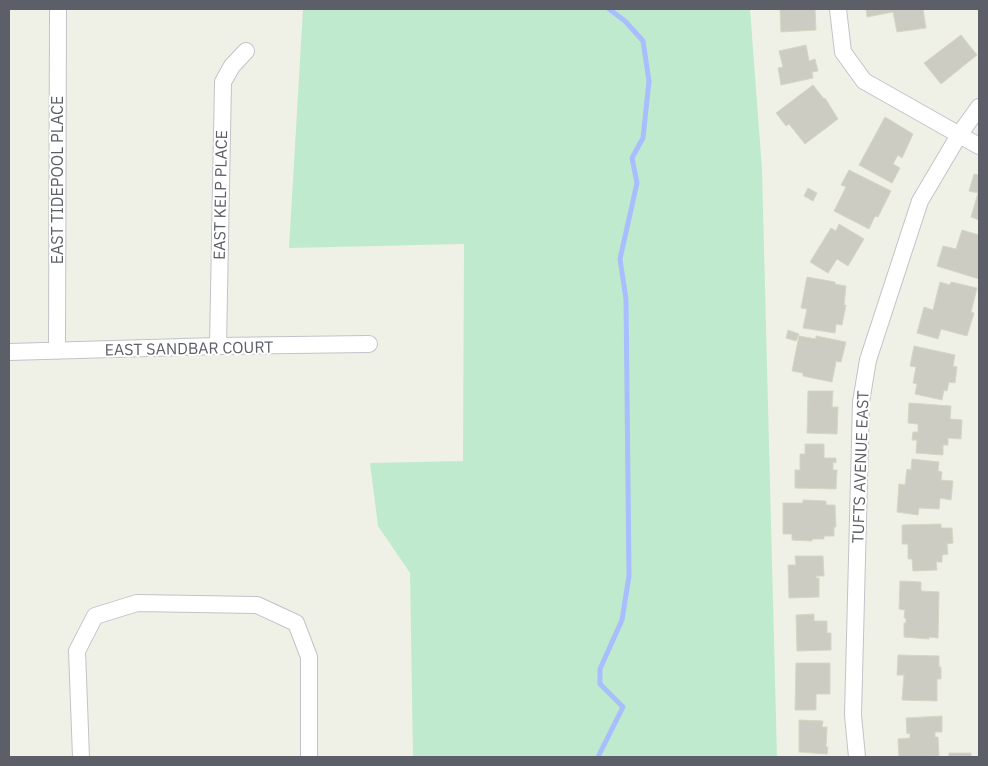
<svg xmlns="http://www.w3.org/2000/svg" width="988" height="766" font-family="'IBM Plex Sans',sans-serif">
  <style>
    .green { fill: #c0eacd }
    .lines { fill: none; stroke-linecap: round; stroke-linejoin: round }
    .stream { stroke: #a8beff; stroke-width: 5 }
    .building { fill: #ccccc3; stroke: #d6d6c3 }
    .minor-casing { stroke: #c2c2ca; stroke-width: 18 }
    .minor { stroke: #fff; stroke-width: 16 }
    .labels { text-anchor: middle; dominant-baseline: central; stroke-width: 4; stroke-linejoin: round; paint-order: stroke }
    .street-label { font-size: 16px; fill: #5d5f68; stroke: #fff }
  </style>
  <rect width="100%" height="100%" fill="#f0f1e6"/>
  <path class="green" d="M303,9H750L762,169L777,757H413L410,573L378,526L370,463L463,461L464,244L289,248Z"/>
  <g class="lines">
    <path class="stream" d="M598,757L623,707L600,684V669L622,620L629,576L626,299L620,259L637,183L632,158L643,138L649,81L643,41L625,21L609,9"/>
  </g>
  <path class="building" d="M780,9H815L816,30L781,32Z
    M866,9H925H923L926,28L897,32L893,12L867,17Z
    M961,35L977,55L941,84L924,63Z
    M806,45L809,61L815,59L818,71L812,72L813,78L781,85L778,68L783,67L779,51Z
    M813,85L824,99L825,98L838,119L805,144L789,124L786,126L776,113Z
    M885,117L913,134L902,158L898,155L893,164L900,168L892,183L859,165Z
    M849,170L891,191L878,217L875,216L869,229L834,211L846,187L841,185Z
    M974,174L979,175V220L971,217L978,193L969,191Z
    M808,188L817,193L813,201L804,196Z
    M839,224L864,239L848,266L837,259L828,273L810,262L831,228L836,231Z
    M962,230L979,235V279L937,266L943,246L956,249Z
    M807,277L835,282V284L846,286L844,305H846L842,325L836,324L835,333L803,328L807,309L801,308Z
    M940,282L950,285L951,282L977,288L971,312L974,313L967,336L941,329L938,339L917,333L924,307L933,310Z
    M788,330L799,334L796,341L786,338Z
    M799,336L816,339V336L846,342L841,362L835,361L836,362L832,382L803,376V373L792,371Z
    M914,346L955,355L953,366L957,367L955,383L949,382L947,391L944,390L942,400L915,394L917,384L913,383L916,367L910,366Z
    M808,391H833L832,407H838L837,434L807,433Z
    M909,403L951,406L950,419L962,420L961,439L948,438V445H943V455L916,453L917,440H912L913,432H918V424L908,423Z
    M805,444H824V458H836V463L833,462V470H837L836,489L795,488V470H800V454H805Z
    M912,459L939,462L938,471L942,472L941,480L953,481L951,500L940,498L939,509L919,508L918,515L897,512L899,484L905,485L907,469L911,470Z
    M803,500L826,501V505H835L836,527H834V536H824V539H812V541L792,540V534H783V503H803Z
    M941,524V528H952L953,543L947,544L948,554L942,555V562H936L937,570L913,571L912,559H908V544H902V525Z
    M795,556H823L824,576H816V578H819V597L789,598L788,565H796Z
    M900,581L921,582V591L939,592L938,638L929,637V639L904,637V623H906V618H904L905,610L899,609Z
    M814,614V621H827V633H831V650L797,651L796,615Z
    M898,655L939,656V667H941V679H937V701L902,700L904,675H897Z
    M796,663H830V694H816V710H795Z
    M942,716V732H935V737H938L939,756L899,757L898,739L910,738V733L907,734L906,718Z
    M799,720L823,721L822,727H827L826,747H828L827,754L799,752Z
    M949,753H971V757H949Z"/>
  <g class="lines">
    <defs>
      <path id="minor" d="M838,9L843,52L864,81L979,146
        M218,346L223,82L232,66L246,51
        M57,351L58,9
        M9,352L218,346L369,344
        M81,757L77,651L95,616L137,603L257,605L296,623L309,657V757
        M857,757L853,715L861,402L868,360L920,201L959,135L979,107"/>
    </defs>
    <use href="#minor" class="minor-casing"/>
    <use href="#minor" class="minor"/>
  </g>
  <g class="labels">
    <g class="street-label">
      <text transform="translate(57 180) rotate(-90)">EAST TIDEPOOL PLACE</text>
      <text transform="translate(220 195) rotate(-89)">EAST KELP PLACE</text>
      <text transform="translate(189 348) rotate(-1)">EAST SANDBAR COURT</text>
      <text transform="translate(860 467) rotate(-88)">TUFTS AVENUE EAST</text>
    </g>
  </g>
  <rect width="988" height="766" fill="none" stroke="#5d5f68" stroke-width="20"/>
</svg>
